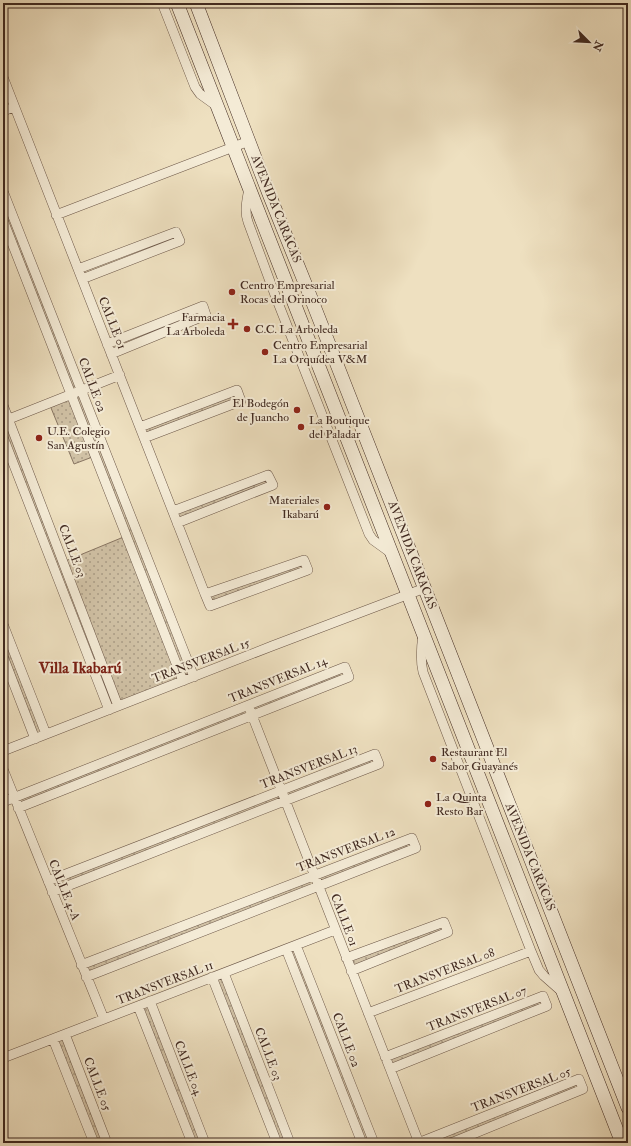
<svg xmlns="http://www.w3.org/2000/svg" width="631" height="1146" font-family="'IM FELL Double Pica',serif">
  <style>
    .grass { fill: url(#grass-dots); stroke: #887562 }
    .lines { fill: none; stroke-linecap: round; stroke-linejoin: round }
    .street-casing { stroke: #6c5748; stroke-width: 10 }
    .secondary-casing { stroke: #402920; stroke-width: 14 }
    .street { stroke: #f4ebd6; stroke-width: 9 }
    .secondary { stroke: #f4ebd6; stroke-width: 13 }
    .poi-dot { fill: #8f2418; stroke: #f4ebd6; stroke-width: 1.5 }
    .labels { text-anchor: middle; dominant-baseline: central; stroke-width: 4; stroke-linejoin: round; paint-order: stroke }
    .street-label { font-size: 12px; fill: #402920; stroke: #f4ebd6 }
    .poi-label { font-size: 12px; fill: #402920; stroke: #f4ebd6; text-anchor: start }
    .district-label { font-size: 16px; font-weight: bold; fill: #7a1f14; stroke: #f4ebd6 }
  </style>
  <defs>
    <pattern id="grass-dots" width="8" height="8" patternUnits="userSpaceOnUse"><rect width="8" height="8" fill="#d0c1a5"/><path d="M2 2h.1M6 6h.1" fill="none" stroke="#aa9d86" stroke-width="1.8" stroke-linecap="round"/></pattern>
  </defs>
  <rect width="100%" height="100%" fill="#eee0c0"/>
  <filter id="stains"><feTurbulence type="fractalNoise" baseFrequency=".005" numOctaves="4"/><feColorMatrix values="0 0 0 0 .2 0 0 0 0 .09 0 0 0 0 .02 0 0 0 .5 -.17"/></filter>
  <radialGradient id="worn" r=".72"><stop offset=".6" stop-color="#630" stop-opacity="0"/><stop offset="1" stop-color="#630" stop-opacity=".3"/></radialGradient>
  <path class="grass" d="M3,191L193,677L108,710L3,437V405L63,562L126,536L95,456L74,464L49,403L71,395L3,220Z
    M237,390L241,401L144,438L140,427Z
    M268,475L273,485L177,523L173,511Z
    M304,560L308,570L210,606L206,595Z
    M3,624L46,734L35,738L3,656Z
    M345,667L348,677L18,808L14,798Z
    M375,754L379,764L52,892L48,882Z
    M412,838L416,848L85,976L81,965Z
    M444,922L448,932L351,971L346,958Z
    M296,945L374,1143H362L286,949Z
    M224,973L290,1143H277L212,977Z
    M543,996L547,1006L390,1069L385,1057Z
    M150,1001L205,1143H192L139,1006Z
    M65,1034L107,1143H94L53,1039Z
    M579,1079L583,1089L451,1143H419Z"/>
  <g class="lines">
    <defs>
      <path id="street" d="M162,3L195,87L200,94L218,107
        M3,77C70,250 138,422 205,594L210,606L308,570L304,560L205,594
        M3,111L14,107
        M249,188C247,200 244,211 248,222L275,295L369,534L373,540L391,553
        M3,191L194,677
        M56,215L249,141
        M3,220L183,681
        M78,269L176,232L180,241L82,279
        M107,344L203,306L206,315L111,354
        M3,405L118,706
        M4,421L120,375
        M140,427L237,390L241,401L144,438
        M3,437L109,710
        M173,511L268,475L273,485L177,523
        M3,624L46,734
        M423,635C421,648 420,659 423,672L531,951L539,970L544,976L561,991
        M3,656L35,739
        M250,710L419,1143
        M3,751L272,646L425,588
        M3,769L104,1019
        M3,802L345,667L349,677L18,808
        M48,881L375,754L379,764L52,892
        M296,945L374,1143
        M286,949L362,1143
        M346,958L444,922L448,932L351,971
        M81,965L412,838L416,848L86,977
        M224,973L290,1143
        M212,977L277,1143
        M150,1001L205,1143
        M138,1006L192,1143
        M368,1013L531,951
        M65,1034L107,1143
        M53,1039L94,1143
        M385,1057L543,996L547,1006L390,1069
        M3,1058L335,930
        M418,1143L579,1079L583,1089L451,1143"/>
      <path id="secondary" d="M177,3L622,1143
        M196,3L269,194L309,293L628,1108"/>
    </defs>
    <use href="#street" class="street-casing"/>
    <use href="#secondary" class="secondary-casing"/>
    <use href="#street" class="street"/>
    <use href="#secondary" class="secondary"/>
  </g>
  <g class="poi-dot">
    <circle cx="232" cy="292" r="4"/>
    <path d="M231 318h4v4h4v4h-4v4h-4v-4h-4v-4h4z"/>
    <circle cx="247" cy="329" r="4"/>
    <circle cx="265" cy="352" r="4"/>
    <circle cx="297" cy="410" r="4"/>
    <circle cx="301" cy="427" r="4"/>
    <circle cx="39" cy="438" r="4"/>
    <circle cx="327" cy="507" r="4"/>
    <circle cx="433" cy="759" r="4"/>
    <circle cx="428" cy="804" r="4"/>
  </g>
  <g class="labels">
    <g class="street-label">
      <text transform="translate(276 209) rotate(68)">AVENIDA CARACAS</text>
      <text transform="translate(112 323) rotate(68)">CALLE 01</text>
      <text transform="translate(92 385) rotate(69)">CALLE 02</text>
      <text transform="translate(72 551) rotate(69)">CALLE 03</text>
      <text transform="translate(412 555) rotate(69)">AVENIDA CARACAS</text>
      <text transform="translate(201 661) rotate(-21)">TRANSVERSAL 15</text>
      <text transform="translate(278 680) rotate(-22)">TRANSVERSAL 14</text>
      <text transform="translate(309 767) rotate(-21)">TRANSVERSAL 13</text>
      <text transform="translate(346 850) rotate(-21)">TRANSVERSAL 12</text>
      <text transform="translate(530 857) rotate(68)">AVENIDA CARACAS</text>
      <text transform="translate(64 890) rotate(68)">CALLE 4-A</text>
      <text transform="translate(344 920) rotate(69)">CALLE 01</text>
      <text transform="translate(445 971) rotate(-21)">TRANSVERSAL 08</text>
      <text transform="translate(165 983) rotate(-21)">TRANSVERSAL 11</text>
      <text transform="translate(477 1009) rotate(-21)">TRANSVERSAL 07</text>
      <text transform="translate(346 1040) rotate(69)">CALLE 02</text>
      <text transform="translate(268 1054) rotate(69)">CALLE 03</text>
      <text transform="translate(188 1068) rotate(69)">CALLE 04</text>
      <text transform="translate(97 1084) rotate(69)">CALLE 05</text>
      <text transform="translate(521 1090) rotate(-21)">TRANSVERSAL 05</text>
    </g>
    <g class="poi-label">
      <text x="240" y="285">Centro Empresarial<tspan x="240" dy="14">Rocas del Orinoco</tspan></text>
      <text x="225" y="317" text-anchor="end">Farmacia<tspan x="225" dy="14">La Arboleda</tspan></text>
      <text x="255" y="329">C.C. La Arboleda</text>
      <text x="273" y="345">Centro Empresarial<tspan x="273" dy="14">La Orquídea V&amp;M</tspan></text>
      <text x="289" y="403" text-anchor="end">El Bodegón<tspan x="289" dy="14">de Juancho</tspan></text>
      <text x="309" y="420">La Boutique<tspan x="309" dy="14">del Paladar</tspan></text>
      <text x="47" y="431">U.E. Colegio<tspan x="47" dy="14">San Agustín</tspan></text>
      <text x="319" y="500" text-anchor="end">Materiales<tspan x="319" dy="14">Ikabarú</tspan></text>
      <text x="441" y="752">Restaurant El<tspan x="441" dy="14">Sabor Guayanés</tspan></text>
      <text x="436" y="797">La Quinta<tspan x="436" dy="14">Resto Bar</tspan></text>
    </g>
    <g class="district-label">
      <text x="80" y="668">Villa Ikabarú</text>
    </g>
  </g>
  <rect width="631" height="1146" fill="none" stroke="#eee0c0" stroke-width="16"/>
  <rect x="4" y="4" width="623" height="1138" fill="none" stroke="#402920" stroke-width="2"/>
  <rect x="8" y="8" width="615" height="1130" fill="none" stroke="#402920"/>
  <g transform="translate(589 42) rotate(114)" stroke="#f4ebd6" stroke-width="3" paint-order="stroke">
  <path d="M0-3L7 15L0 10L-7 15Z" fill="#402920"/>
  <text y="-6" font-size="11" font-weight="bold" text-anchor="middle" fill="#402920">N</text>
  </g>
  <rect width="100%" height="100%" filter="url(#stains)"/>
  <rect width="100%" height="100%" fill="url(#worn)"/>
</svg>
